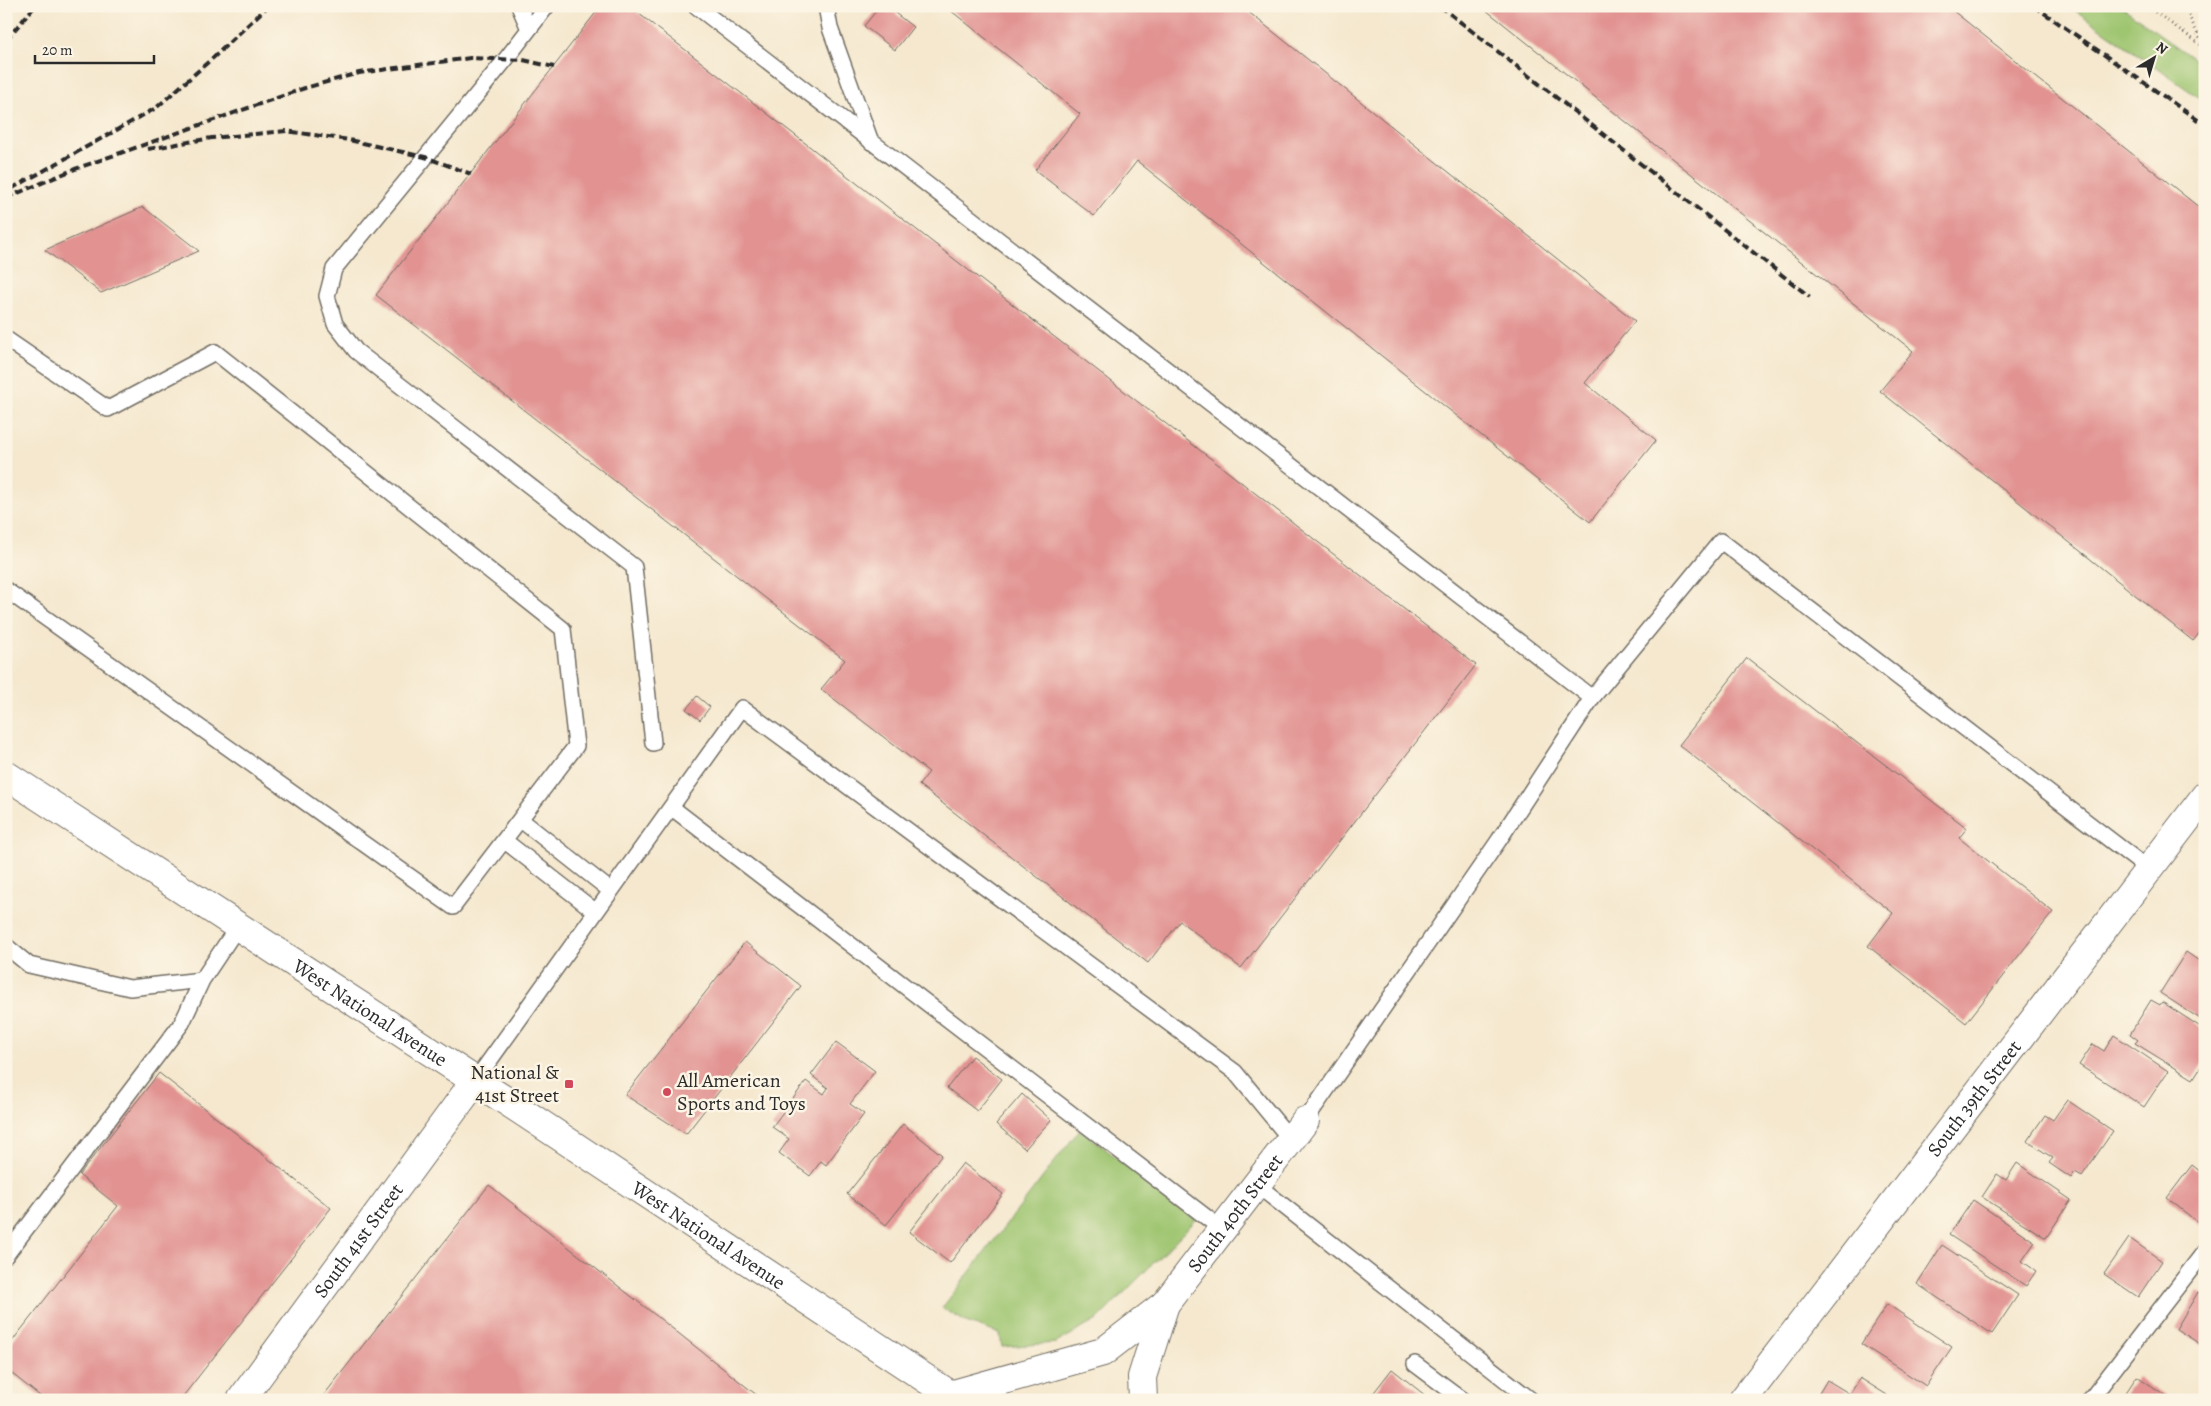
<svg xmlns="http://www.w3.org/2000/svg" width="2211" height="1406" font-family="Alegreya,serif">
  <style>
    .green { fill: #9ec570; stroke: #64784e }
    .building { fill: #e19291 }
    .lines { fill: none; stroke-linecap: round; stroke-linejoin: round }
    .service-casing { stroke: #726d64; stroke-width: 18 }
    .minor-casing { stroke: #726d64; stroke-width: 30 }
    .primary-casing { stroke: #726d64; stroke-width: 30 }
    .path { stroke: #726d64; stroke-width: 3; stroke-dasharray: 1 4; stroke-linecap: butt }
    .service { stroke: #fff; stroke-width: 15 }
    .minor { stroke: #fff; stroke-width: 28 }
    .primary { stroke: #fff; stroke-width: 28 }
    .rail { stroke: #2b2b2b; stroke-width: 4; stroke-dasharray: 8 4; stroke-linecap: butt }
    .poi-dot { fill: #d1495b; stroke: #fcf5e5; stroke-width: 2 }
    .labels { text-anchor: middle; dominant-baseline: central; stroke-width: 5; stroke-linejoin: round; paint-order: stroke }
    .street-label { font-size: 20px; fill: #2b2b2b; stroke: #fcf5e5 }
    .poi-label { font-size: 20px; fill: #2b2b2b; stroke: #fcf5e5; text-anchor: end }
  </style>
  <rect width="100%" height="100%" fill="#fcf5e5"/>
  <filter id="ink" filterUnits="userSpaceOnUse"><feTurbulence type="fractalNoise" baseFrequency=".02" numOctaves="2"/><feDisplacementMap in="SourceGraphic" scale="10" xChannelSelector="R" yChannelSelector="G"/><feConvolveMatrix kernelMatrix="1 2 1 2 8 2 1 2 1" color-interpolation-filters="sRGB"/></filter>
  <filter id="wash" filterUnits="userSpaceOnUse"><feTurbulence type="fractalNoise" baseFrequency=".0096" numOctaves="4" result="noise"/><feDisplacementMap in="SourceGraphic" scale="20" xChannelSelector="R" yChannelSelector="G"/><feGaussianBlur stdDeviation="1.12" result="paint"/><feColorMatrix in="noise" values="0 0 0 0 0 0 0 0 0 0 0 0 0 0 0 0 0 1.4 0 .05"/><feComposite in="paint" operator="in"/></filter>
  <g filter="url(#wash)">
    <rect width="100%" height="100%" fill="#f5e8cf"/>
    <path class="green" d="M2069,6H2121L2205,67V102Z
      M1080,1129L1196,1220L1097,1320L1056,1343L1002,1347L1000,1334L966,1322L942,1308Z"/>
    <g id="blocks">
      <path class="building" d="M601,6H629L1476,665L1241,968L1180,921L1148,963L919,785L929,772L821,689L845,660L376,295Z
        M880,6H886L913,27L895,50L864,26Z
        M945,6H1241L1635,321L1585,383L1656,440L1590,522L1137,161L1094,216L1035,170L1080,114Z
        M1481,6H1947L2205,212V626L2193,641L1880,391L1913,351Z
        M143,207L199,251L101,293L45,250Z
        M1747,658L1967,828L1959,838L2053,912L1966,1023L1868,946L1893,913L1679,745Z
        M697,696L710,707L700,720L686,709Z
        M745,942L801,986L686,1134L625,1095Z
        M2186,952L2205,965V1022L2160,993Z
        M2151,1000L2160,1005L2162,1002L2205,1030V1060L2193,1079L2135,1043L2138,1040L2130,1034Z
        M2114,1035L2168,1071L2144,1107L2079,1065L2093,1044L2104,1051Z
        M836,1042L875,1071L850,1104L864,1114L826,1165L821,1161L810,1176L779,1153L789,1139L772,1127L806,1081L824,1094L828,1088L811,1075Z
        M972,1056L1002,1079L977,1111L947,1088Z
        M159,1073L331,1208L180,1400H45L6,1369V1349L118,1206L79,1175Z
        M1022,1094L1051,1120L1025,1149L996,1124Z
        M2067,1100L2113,1131L2082,1176L2075,1172L2071,1178L2049,1163L2053,1158L2027,1141L2045,1115L2053,1120Z
        M903,1124L942,1155L886,1225L847,1194Z
        M963,1163L1003,1194L950,1263L909,1232Z
        M2017,1163L2071,1200L2046,1238L1982,1197L1997,1174L2006,1180Z
        M2192,1165L2205,1175V1218L2200,1224L2167,1198Z
        M489,1185L668,1325L763,1400H320Z
        M1973,1200L2035,1242L2022,1261L2036,1271L2026,1286L1949,1235Z
        M2129,1238L2162,1261L2138,1297L2104,1274Z
        M1942,1245L2018,1295L1992,1334L1917,1284Z
        M2198,1292L2205,1297V1347L2176,1329Z
        M1887,1304L1952,1347L1926,1386L1861,1344Z
        M1392,1369L1431,1400H1368Z
        M2137,1376L2168,1397L2166,1400H2121Z
        M1860,1378L1887,1395L1884,1400H1815L1827,1380L1850,1394Z"/>
    </g>
  </g>
  <g filter="url(#ink)">
    <use href="#blocks" fill-opacity="0" stroke="#726d64" stroke-width="1"/>
    <g class="lines">
      <defs>
        <path id="service" d="M519,6L529,29
          M547,6L506,59L334,269L327,296L335,324L356,351L634,567L653,743
          M696,6L1592,698
          M826,6L830,28L871,142
          M6,339L108,409L215,352L563,629L576,746L453,907L6,590
          M671,807L1223,1230
          M521,820L611,891
          M505,841L596,912
          M6,946L29,965L130,988L202,980
          M475,1081L742,708L1235,1072L1291,1140
          M1305,1121L1499,840L1592,698L1721,541L2148,869
          M1257,1185L1531,1400
          M6,1255L182,1023L202,980L238,926
          M1415,1364L1463,1400
          M2090,1400L2205,1251"/>
        <g id="minor">
          <path id="s1" d="M950,1395L1103,1352L1165,1304L1305,1121"/>
          <path id="s2" d="M241,1400L475,1081"/>
          <path d="M1143,1400L1142,1377L1165,1304"/>
          <path id="s3" d="M1743,1400L2205,796"/>
        </g>
        <g id="primary">
          <path id="s4" d="M6,775L520,1110L958,1400"/>
        </g>
      </defs>
      <use href="#service" class="service-casing"/>
      <use href="#minor" class="minor-casing"/>
      <use href="#primary" class="primary-casing"/>
      <path class="path" d="M2147,6L2205,48
        M2184,6L2204,47"/>
      <use href="#service" class="service"/>
      <use href="#minor" class="minor"/>
      <use href="#primary" class="primary"/>
      <path class="rail" d="M1440,6L1810,297
        M2034,6L2205,125
        M6,40L35,6
        M148,149L212,138L286,131L349,140L425,157L471,174
        M11,189L156,108L214,57L268,6
        M6,198L75,169L305,88L359,73L470,58L523,60L554,67"/>
    </g>
  </g>
  <g class="poi-dot">
    <rect x="564" y="1079" width="10" height="10" rx="2.5"/>
    <circle cx="667" cy="1092" r="5"/>
  </g>
  <g class="labels">
    <g class="street-label">
      <text stroke="none"><textPath href="#s4" startOffset="435">West National Avenue</textPath></text>
      <text stroke="none"><textPath href="#s3" startOffset="380">South 39th Street</textPath></text>
      <text stroke="none"><textPath href="#s1" startOffset="352">South 40th Street</textPath></text>
      <text stroke="none"><textPath href="#s4" startOffset="840">West National Avenue</textPath></text>
      <text stroke="none"><textPath href="#s2" startOffset="198">South 41st Street</textPath></text>
    </g>
    <g class="poi-label">
      <text x="559" y="1072">National &amp;<tspan x="559" dy="23">41st Street</tspan></text>
      <text x="677" y="1080" text-anchor="start">All American<tspan x="677" dy="23">Sports and Toys</tspan></text>
    </g>
  </g>
  <rect width="2211" height="1406" fill="none" stroke="#fcf5e5" stroke-width="25"/>
  <g transform="translate(2154 58) rotate(38)" stroke="#fcf5e5" stroke-width="4" paint-order="stroke">
  <path d="M0-4L9 19L0 12L-9 19Z" fill="#2b2b2b"/>
  <text y="-8" font-size="14" font-weight="bold" text-anchor="middle" fill="#2b2b2b">N</text>
  </g>
  <path d="M35 55v8h119v-8" fill="none" stroke="#2b2b2b" stroke-width="2.5"/>
  <text x="42" y="55" font-size="15" fill="#2b2b2b" stroke="#fcf5e5" stroke-width="4" paint-order="stroke">20 m</text>
</svg>
